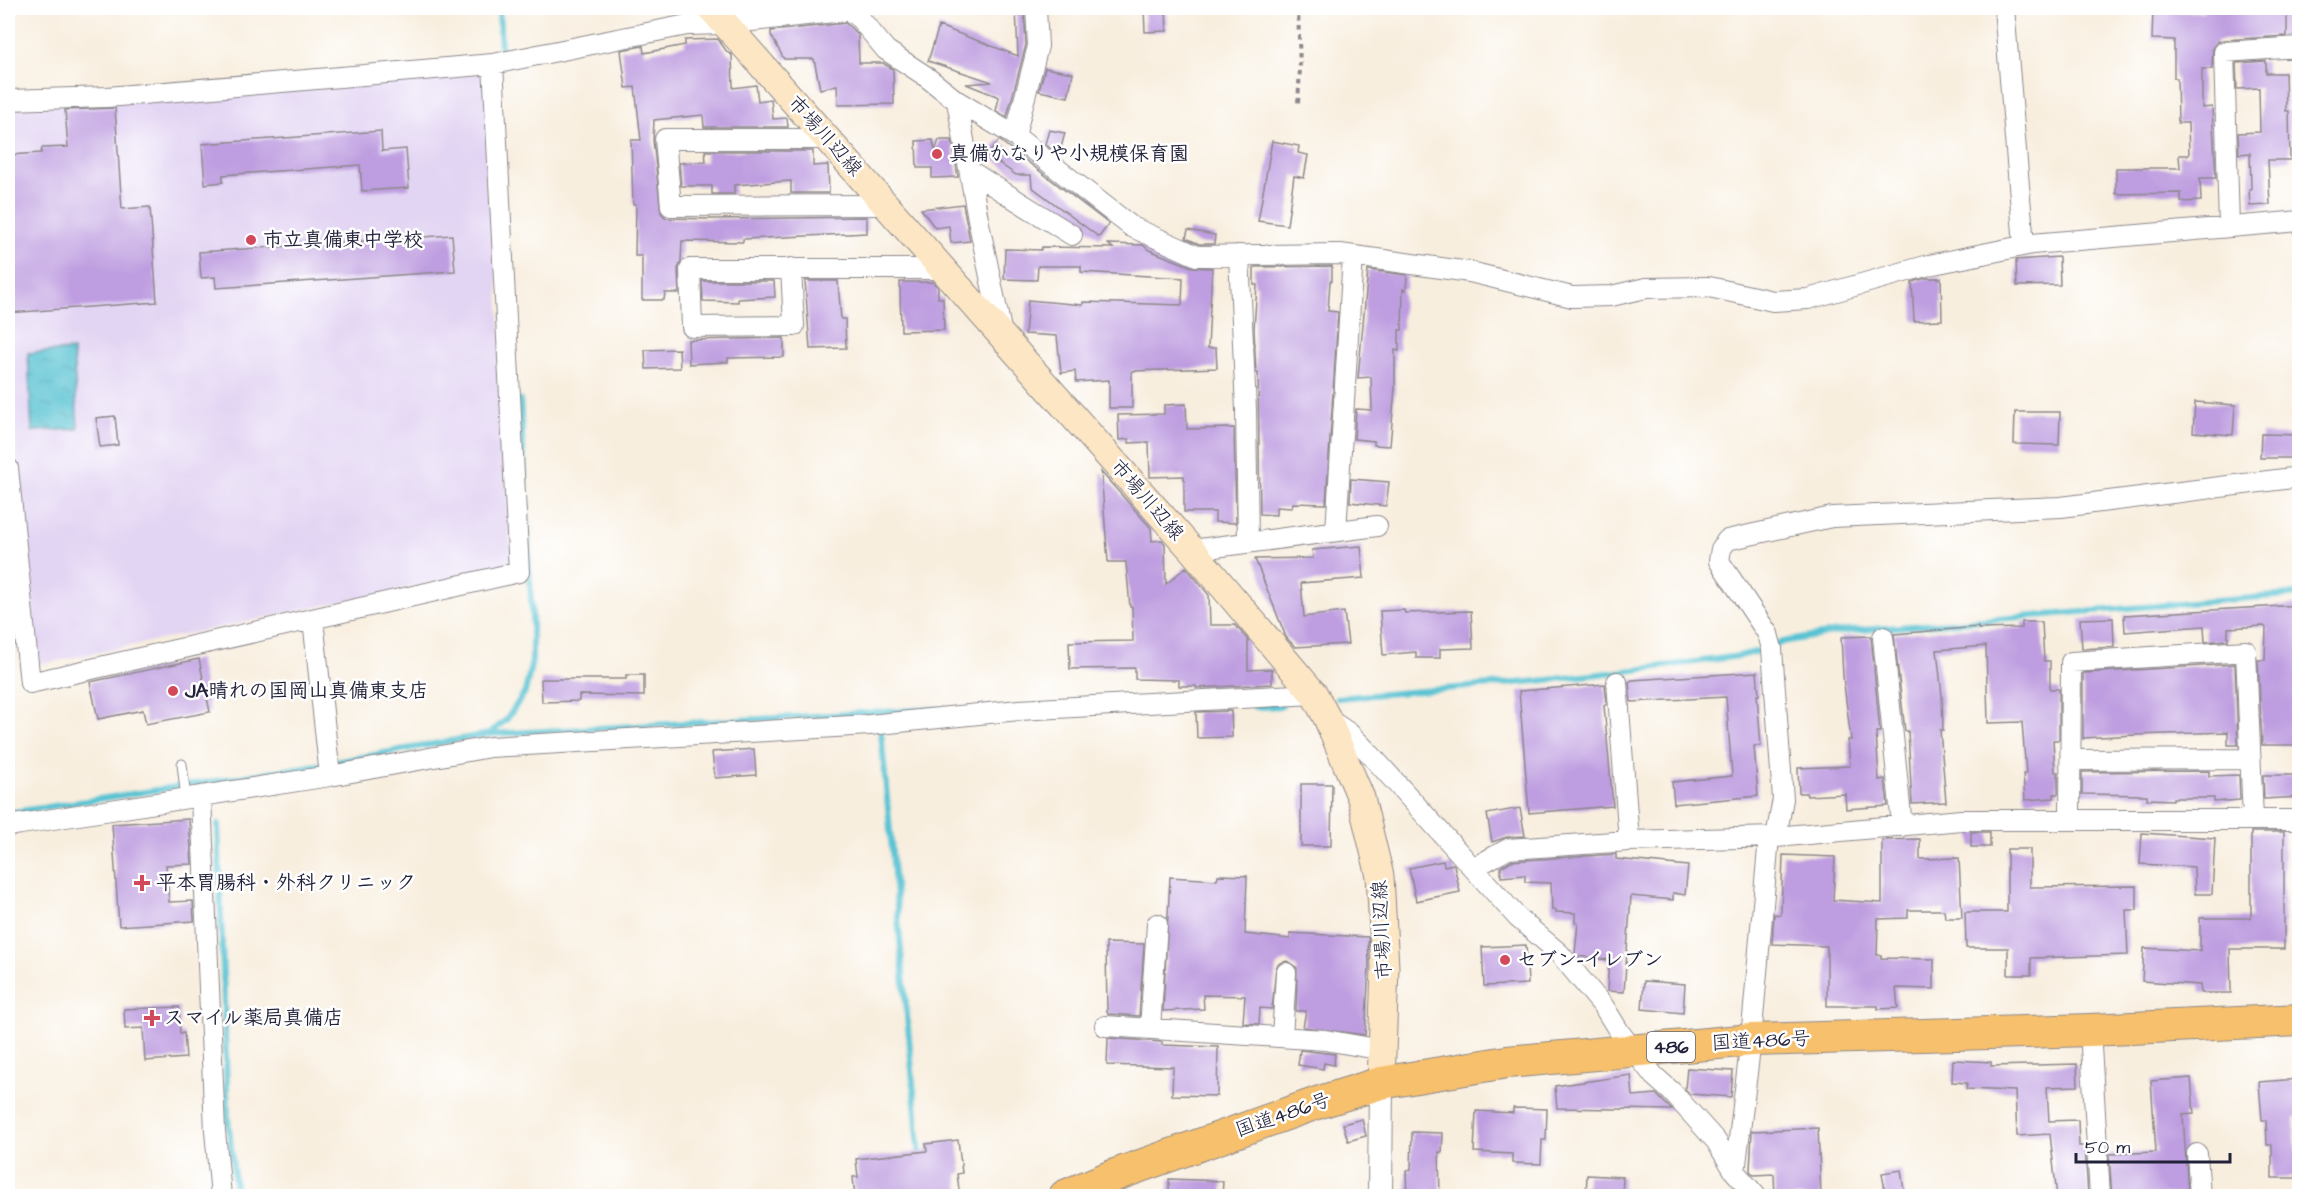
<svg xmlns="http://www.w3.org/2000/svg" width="2307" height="1204" font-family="'Architects Daughter','Klee One',sans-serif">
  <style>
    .built { fill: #e2d4f3 }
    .water { fill: url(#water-ripples); stroke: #3d7287; stroke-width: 1.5 }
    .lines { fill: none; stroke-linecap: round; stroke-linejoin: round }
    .stream { stroke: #58c3d3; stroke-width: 6 }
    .building { fill: #be9de0 }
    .service-casing { stroke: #8d888c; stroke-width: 11 }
    .minor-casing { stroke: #8d888c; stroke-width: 22 }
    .tertiary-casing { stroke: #8d888c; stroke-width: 26 }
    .secondary-casing { stroke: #8d888c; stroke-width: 29 }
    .trunk-casing { stroke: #8d888c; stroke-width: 34 }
    .path { stroke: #8d888c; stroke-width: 4; stroke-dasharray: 4.5 4.5; stroke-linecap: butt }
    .service { stroke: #fff; stroke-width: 9 }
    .minor { stroke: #fff; stroke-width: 20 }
    .tertiary { stroke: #fff; stroke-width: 24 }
    .secondary { stroke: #fce6c4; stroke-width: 27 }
    .trunk { stroke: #f7c06c; stroke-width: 32 }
    .poi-dot { fill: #d1495b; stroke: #fff; stroke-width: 2 }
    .labels { text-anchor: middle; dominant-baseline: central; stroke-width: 5; stroke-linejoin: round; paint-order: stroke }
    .shield { fill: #fff; stroke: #646476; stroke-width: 1.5 }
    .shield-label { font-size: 18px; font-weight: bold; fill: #22223b }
    .street-label { font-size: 20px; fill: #22223b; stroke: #fff }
    .poi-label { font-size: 20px; font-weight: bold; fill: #22223b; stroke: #fff; text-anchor: start }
  </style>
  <defs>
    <pattern id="water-ripples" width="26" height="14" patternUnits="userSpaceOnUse" patternTransform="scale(1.5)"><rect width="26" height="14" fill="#58c3d3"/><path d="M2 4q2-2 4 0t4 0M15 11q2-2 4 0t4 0" fill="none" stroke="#4ca7b6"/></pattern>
  </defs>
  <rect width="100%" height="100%" fill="#fff"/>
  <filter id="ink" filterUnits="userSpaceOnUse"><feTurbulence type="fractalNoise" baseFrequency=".0167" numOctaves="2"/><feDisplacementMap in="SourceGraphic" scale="12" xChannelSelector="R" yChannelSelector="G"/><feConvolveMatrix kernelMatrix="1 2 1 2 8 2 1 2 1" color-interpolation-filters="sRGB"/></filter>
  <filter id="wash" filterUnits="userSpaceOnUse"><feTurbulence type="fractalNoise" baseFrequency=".008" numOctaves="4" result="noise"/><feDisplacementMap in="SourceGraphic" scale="24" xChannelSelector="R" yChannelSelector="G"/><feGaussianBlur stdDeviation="1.35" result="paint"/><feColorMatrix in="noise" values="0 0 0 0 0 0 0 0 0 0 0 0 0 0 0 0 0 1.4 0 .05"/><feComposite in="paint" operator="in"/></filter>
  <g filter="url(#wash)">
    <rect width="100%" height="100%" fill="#f8eede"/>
    <path class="built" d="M487,72L512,566L38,665L8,372V108Z"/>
    <path class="water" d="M73,350L78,429L32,431L28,353Z"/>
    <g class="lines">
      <path class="stream" d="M499,8L501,51
        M1337,698L1539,681L1635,670L1739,656L1763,650L1783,642L1838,632L2300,594
        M1255,707L1282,706
        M881,732L920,1158
        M489,734L507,719L525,692L532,661V615L520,400
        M8,813L318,765L489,734L937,709
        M218,824L228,1119L236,1196"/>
    </g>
    <g id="blocks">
      <path class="building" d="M1016,8H1024L1026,45L1007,117L996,111L999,97L966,84L992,82L928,61L939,26L1018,56Z
        M1144,8H1166L1167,31L1145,32Z
        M2204,8H2287V36L2223,40L2217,42L2213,47L2212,69H2202V108L2212,107L2216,178H2200L2201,201L2181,202V193L2116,194V168H2180L2179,155H2189L2188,123H2178L2177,78H2174V40L2152,39L2153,10L2204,12Z
        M846,23L858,35L859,63H883L893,69L894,104L838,105L837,85L820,89L814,59H784L771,35V31Z
        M718,39L727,52L732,55L733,88L756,85L758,101L771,99L773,119L787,118L788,127H704L703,115L654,120L653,140L661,213L666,218L712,219L867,217V233L743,239V242L682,241L681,261L678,269L679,293H665L664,300H642V256H635L636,204H633L631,140H641L635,87L626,88L621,50L643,46L644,53L685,45V40Z
        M2266,61V73H2285L2286,111H2289L2290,160H2268L2270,205L2250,206L2249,189H2251L2250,153L2239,154L2238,133L2260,132L2259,88L2237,89L2236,63Z
        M1045,68L1073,73L1068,97L1039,91Z
        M115,108L122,209L150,207L157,302L8,313V155L41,153L42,148L68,147L65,110Z
        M1049,130L1065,133L1059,155L1045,144Z
        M381,131L382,151L406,149L409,188L362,191L360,165L223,175V182L205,184L202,144Z
        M933,140L935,151L939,140H952L958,177L932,178V168H917L916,141Z
        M999,140L1109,224L1099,237L1032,187L1031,175H1016L988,155Z
        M1272,141L1299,146L1298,153L1308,155L1304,178L1294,176L1287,225L1258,221Z
        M705,151H813V166L828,165L829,193H791V181L734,185V194H712V186H681L679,163L706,162Z
        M963,204L970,241L951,243L949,226L935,228L921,209Z
        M1188,230L1215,235L1214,244H1199L1186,238Z
        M452,235L455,271L216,288L215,277L201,278L199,252Z
        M1108,244L1143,245L1149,250L1192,267L1212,268L1208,348H1216L1217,368L1132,371V408H1109V380L1076,382L1075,371L1061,373L1057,336L1025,334L1028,300L1083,305V302L1182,305L1183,278L1081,272V266H1038L1037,280L1004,279L1005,249L1041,250L1042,247L1113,248Z
        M2059,257L2060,285L2017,286L2016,260Z
        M1332,266V281H1330L1328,311L1338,312L1326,504L1293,503L1292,508L1276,507V515L1260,514L1258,373H1256L1254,329L1257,285H1254V267Z
        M1368,270L1407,275L1406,290L1403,289L1402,330H1399V351L1395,350V388L1390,446L1374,445V441L1354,439L1356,409L1372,410L1371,377L1358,378Z
        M1926,278H1941L1942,320L1914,321L1912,282Z
        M702,281H774L775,297L738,299V302L703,301Z
        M805,281H838L841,319H845L846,348L810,349Z
        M900,282H933L938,287V298H943L944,330L901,331Z
        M784,338V357L728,358V362L689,364L688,340Z
        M679,349L680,368L646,369L645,350Z
        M2195,402L2235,405L2233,435L2193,432Z
        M1186,404L1187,429L1234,428L1236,523L1215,522V512H1184V476L1150,477L1149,442L1129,443V439L1119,440L1118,415L1164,414V405Z
        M2015,412H2060L2059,445L2014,444Z
        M115,416L118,445L100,447L96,418Z
        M2261,434L2300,435V458H2260Z
        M1101,472L1151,528L1152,541L1162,540L1165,544L1166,584L1186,567L1209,595L1210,625H1235L1248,640V670L1272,669V684L1196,688V686H1179V680L1135,679V668L1070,669L1069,642L1133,641L1132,607H1130L1126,562H1108Z
        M1351,479L1389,482L1386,506L1350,502Z
        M1361,546L1364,578L1301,583L1304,617L1344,612L1348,644L1295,647L1286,637L1255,559L1313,558L1312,550Z
        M2300,605V703L2297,745H2262L2258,660H2265L2266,628L2264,626L2228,628V640L2205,642L2204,626L2125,632L2124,615Z
        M1404,610L1405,613L1471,611L1473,648L1440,649V658H1416V652L1383,655L1380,611Z
        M2113,618L2114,647L2082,649L2080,619Z
        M2022,622H2042L2044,661H2050V689H2059V740H2053L2055,772H2058V794H2054V798L2025,800L2023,774H2026L2022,722L1988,723L1986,646L1937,650L1942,696L1943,730H1940L1946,802L1912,804L1908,731H1905L1894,634L1978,627V629L2022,628Z
        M1871,636L1880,732H1876L1879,780L1885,779L1888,806L1846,809L1845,794L1807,796L1806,793H1799L1798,768L1850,766L1848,740H1851L1843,676L1841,637Z
        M199,659L210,712L146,724L143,710L98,719L90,682Z
        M2235,664L2238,745H2228V732L2135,735L2083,738V740V673Z
        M1757,672L1759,695H1757L1761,746H1754L1758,796L1674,804L1672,782L1732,776L1726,697L1631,702L1629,682L1632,680Z
        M626,675H644V696L579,695V701L542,702L541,679H626Z
        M1605,684L1607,704L1604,706L1613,806L1529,813L1519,691Z
        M1231,711L1232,737L1197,738L1196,712Z
        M754,749L756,775L715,778L712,752Z
        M2209,771V776L2239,775L2240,800L2214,802V798H2173V800L2147,799V795L2082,794V772Z
        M2263,775H2300V797L2264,799Z
        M1301,784H1332L1331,846H1301Z
        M1520,808L1525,836L1507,837L1492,842L1487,814Z
        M189,819L192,864L166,865L169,902L193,901L194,921L119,926L112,824Z
        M1971,832H1990V847H1971Z
        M2251,832H2284V949H2230L2231,993H2201L2200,985L2142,981L2144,948L2200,951V918H2251Z
        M2142,833L2215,838L2212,894H2195L2194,867L2140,864Z
        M1920,839V859L1959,858L1962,918H1945L1944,910H1908V918L1878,919L1877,955H1881V958L1934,959V989L1896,988L1898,1008L1878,1009V1006H1827V946L1772,944L1774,914L1781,915L1783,855L1835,857L1833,900L1882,903V840Z
        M2007,849H2030V887L2137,886V910H2126L2128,955L2031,958V975H2008V948H1966L1965,912H2007Z
        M1616,854V859L1688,866L1685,895L1673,893V900L1631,896L1624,992L1607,991L1609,960L1577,956L1575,953L1578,923L1575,922V913L1556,912V910H1552L1551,883L1525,882V875L1501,877V867L1511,861Z
        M1443,861L1444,866L1453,864L1454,865L1460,892L1416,901L1409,868Z
        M1218,875L1247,876L1245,934L1290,939V933L1368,937L1369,967L1365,1035L1303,1027L1306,1011H1296L1297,968L1287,961L1280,963L1276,967L1272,1009L1260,1008L1259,1024L1243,1023L1245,996L1203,995L1204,1009L1163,1011L1170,877L1217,880Z
        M1106,943L1144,944L1139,1016L1108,1014L1107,1012Z
        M1526,945L1528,984L1484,986L1482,947Z
        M1644,981L1685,984L1683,1013L1642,1009Z
        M179,1007L180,1034L184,1033L186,1058L145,1061L143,1028L125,1029L124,1009Z
        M1108,1038L1162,1042V1045L1218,1047L1217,1096L1172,1095L1173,1067L1107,1065Z
        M1300,1050L1335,1054L1334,1065L1324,1063L1323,1069L1298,1065Z
        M1953,1060L1991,1062V1066L2077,1064L2078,1086L2047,1087L2049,1121L2078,1120L2079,1146H2085L2088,1197H2057L2050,1134L2017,1136L2015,1091L1966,1089L1967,1083L1952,1082Z
        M1687,1068L1733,1071L1731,1097L1690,1094L1685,1089Z
        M1631,1075L1633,1096L1656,1094L1672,1110L1557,1108L1555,1086Z
        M2191,1078L2194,1114L2183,1115L2188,1194L2112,1197L2109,1154L2156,1152L2151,1081Z
        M2300,1079V1117H2294L2296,1151H2300V1178H2272V1145H2267L2266,1120H2262L2259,1082Z
        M1513,1108L1547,1109L1546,1140H1542L1541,1164L1512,1163V1154L1474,1152L1476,1111L1513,1113Z
        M1362,1119L1366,1136L1348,1141L1343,1124Z
        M1818,1128L1821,1197H1775L1774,1174L1754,1175L1750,1171L1752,1131Z
        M1412,1132L1443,1133L1442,1152H1439L1440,1197H1407L1406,1171L1411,1170Z
        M958,1140L962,1173L957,1174L960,1197H855L853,1177H858L856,1159L927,1151L926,1144Z
        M1901,1170L1905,1197H1886L1882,1173Z
        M1587,1175L1623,1177L1622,1197L1586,1196Z
        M1169,1179L1223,1181L1222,1197H1169Z"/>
    </g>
  </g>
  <g filter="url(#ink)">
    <use href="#blocks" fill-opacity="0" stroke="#8d888c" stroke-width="1.5"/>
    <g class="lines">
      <defs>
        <path id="service" d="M182,764L186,799"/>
        <path id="minor" d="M851,8L886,50L924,75L957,101L1015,136L1132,227L1197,256L1340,254L1470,272L1572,297L1611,296L1646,288L1709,287L1773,301L1808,299L1929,265L2032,244L2300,221
          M2004,8L2024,245
          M8,100L107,97L493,64L687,25L724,24L852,10
          M957,101L978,219L1002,334
          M1015,136L1038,46L1036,8
          M826,139H665L671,206L886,205
          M970,171L1072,235
          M2229,226L2224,52L2300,47
          M1239,255L1246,410L1248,543
          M791,268L794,326L692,327L690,269H942
          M8,468L30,683L519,572L493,64
          M1336,531L1353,256
          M1192,550L1377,526
          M313,620L330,776
          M1883,637L1902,826
          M1617,682L1629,841
          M1327,718L1349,733L1370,754L1518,918L1559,953L1604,1007L1620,1033L1654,1076L1672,1092L1716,1141L1735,1172L1756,1196
          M2071,760L2250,759
          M201,797L215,1131L221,1196
          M2070,820L2071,662L2246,651L2253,820
          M8,826L330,776L490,747L869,725L1019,710L1314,694
          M1776,837L1783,799L1772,649L1768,634L1719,561L1721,549L1727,540L1832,517L2061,507L2300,477
          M1473,868L1508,849L1629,841L1776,837L1961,820H2300
          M1105,1026L1325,1040L1383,1050
          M1150,1029L1157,924
          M2090,1030L2100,1196
          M1282,1037L1286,973
          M2197,1154L2200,1196
          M1735,1172L1751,1040L1769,837"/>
        <path id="tertiary" d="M1380,1196L1381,1083"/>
        <path id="secondary" d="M711,8L1192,550L1314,694L1327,718L1361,798L1380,876L1385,967L1381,1083"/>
        <path id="trunk" d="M1065,1196L1115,1175L1317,1103L1381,1083L1507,1062L1751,1040L2090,1030L2300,1020"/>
      </defs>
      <use href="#service" class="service-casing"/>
      <use href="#minor" class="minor-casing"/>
      <use href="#tertiary" class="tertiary-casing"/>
      <use href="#secondary" class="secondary-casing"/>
      <use href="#trunk" class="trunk-casing"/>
      <path class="path" d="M1298,8L1300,68L1298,104"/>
      <use href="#service" class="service"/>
      <use href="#minor" class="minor"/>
      <use href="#tertiary" class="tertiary"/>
      <use href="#secondary" class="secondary"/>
      <use href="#trunk" class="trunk"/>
    </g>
  </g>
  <g class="poi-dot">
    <circle cx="937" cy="154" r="6"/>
    <circle cx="251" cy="240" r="6"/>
    <circle cx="173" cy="691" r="6"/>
    <path d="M139 874h6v6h6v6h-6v6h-6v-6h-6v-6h6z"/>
    <circle cx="1505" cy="960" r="6"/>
    <path d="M149 1009h6v6h6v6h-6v6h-6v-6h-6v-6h6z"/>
  </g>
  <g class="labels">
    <rect class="shield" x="1647" y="1032" width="48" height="30" rx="4.5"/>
    <g class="shield-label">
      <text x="1671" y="1047">486</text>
    </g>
    <g class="street-label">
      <text transform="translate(825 136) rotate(48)">市場川辺線</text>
      <text transform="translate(1147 500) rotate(49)">市場川辺線</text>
      <text transform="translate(1382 930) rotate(-93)">市場川辺線</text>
      <text transform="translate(1761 1041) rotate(-3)">国道486号</text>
      <text transform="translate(1283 1115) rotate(-19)">国道486号</text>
    </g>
    <g class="poi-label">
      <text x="949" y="154">真備かなりや小規模保育園</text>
      <text x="263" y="240">市立真備東中学校</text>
      <text x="185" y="691">JA晴れの国岡山真備東支店</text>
      <text x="156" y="883">平本胃腸科・外科クリニック</text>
      <text x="1517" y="960">セブン-イレブン</text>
      <text x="164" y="1018">スマイル薬局真備店</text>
    </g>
  </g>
  <rect width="2307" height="1204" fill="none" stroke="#fff" stroke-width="30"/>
  <path d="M2076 1153v9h154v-9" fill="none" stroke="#22223b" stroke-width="3"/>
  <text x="2085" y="1153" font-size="18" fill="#22223b" stroke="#ffffff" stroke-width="4.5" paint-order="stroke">50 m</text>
</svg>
